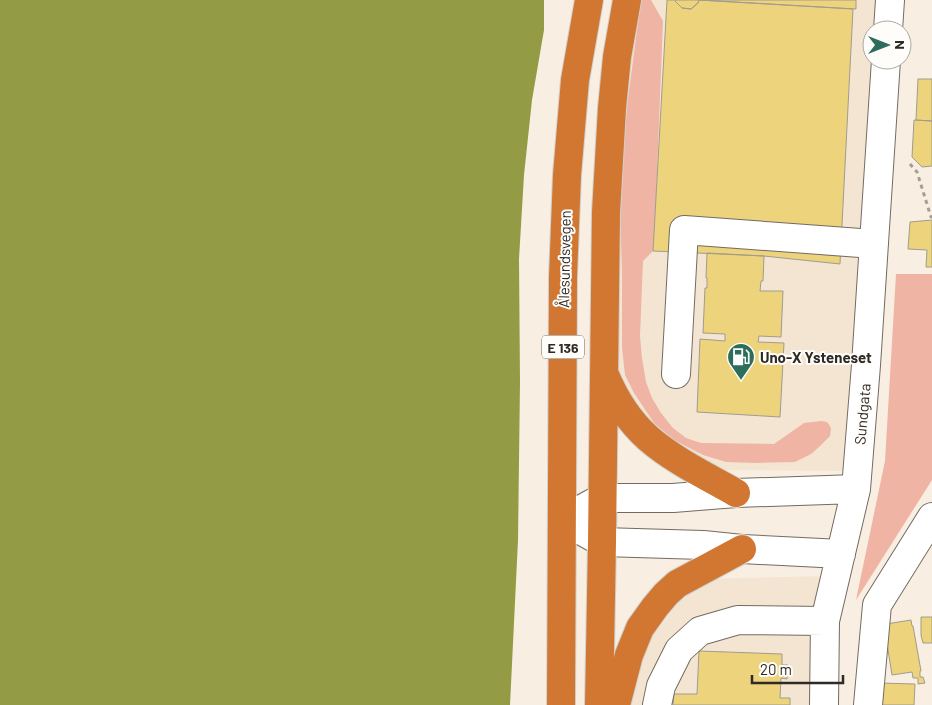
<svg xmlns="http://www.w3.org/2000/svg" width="932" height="705" font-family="Barlow,sans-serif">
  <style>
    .built { fill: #f4e5d2 }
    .green { fill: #f0b4a4 }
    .water { fill: #949b45 }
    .building { fill: #ecd37c; stroke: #a09c8f }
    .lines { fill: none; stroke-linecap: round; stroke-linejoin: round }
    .minor-casing { stroke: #736b60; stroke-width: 30 }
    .highway-casing { stroke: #d1d0cf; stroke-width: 30 }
    .path { stroke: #a69e96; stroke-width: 3; stroke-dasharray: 4 4; stroke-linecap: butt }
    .minor { stroke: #fff; stroke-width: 28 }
    .highway { stroke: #d17732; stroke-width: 28 }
    .labels { text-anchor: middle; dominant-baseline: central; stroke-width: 4; stroke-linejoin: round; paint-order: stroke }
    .shield { fill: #fffdfa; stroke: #6d6966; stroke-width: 1 }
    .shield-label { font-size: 14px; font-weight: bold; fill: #2e2a26 }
    .street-label { font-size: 15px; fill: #2e2a26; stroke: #fffdfa }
    .poi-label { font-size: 15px; font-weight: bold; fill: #2e2a26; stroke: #fffdfa; text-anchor: start }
  </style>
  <rect width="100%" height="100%" fill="#f8eee2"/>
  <path class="built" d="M637,0H884L882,30H872V60H880L851,471L726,470L661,439L613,375L615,151Z
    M825,576L824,705H631L633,692L646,644L679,602L707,579Z"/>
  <path class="green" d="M641,0H651L663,21L654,250L643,261L640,336L642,358L646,382L652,398L661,413L673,428L686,438L701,443L774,444L804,423L821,421L827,422L830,426L831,429L830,436L819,447L811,454L795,462L755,463L726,462L703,455L674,440L654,423L634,393L625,375L622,348V271L620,213L621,152Z
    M896,274H932V480L856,600L885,461Z"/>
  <path class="water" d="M0,0H544V30L532,100L524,175L519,259L520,382L518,540L510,705H0Z"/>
  <path class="building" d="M667,0H676L675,1L682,8L691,9L698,3L699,0L853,9L840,264L764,256L653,251Z
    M676,0H856V9L699,0L698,3L691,9L682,8L675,1Z
    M918,79H932V121L916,120Z
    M914,120L932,121V166L922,167L912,157Z
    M932,220V267H926L927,250L908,249L910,222Z
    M707,253L764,256L763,281H761L760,291H783L781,337L759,336L758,342L784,343L780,417L697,412L700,339L725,341V334L703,333L705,288H707V278H706Z
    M921,617H932V643H923L921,635Z
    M911,620L912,626H913L921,671H920V677H923L925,683L918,684V678H913L912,672L892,675L885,631L886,624Z
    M699,651L782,654V665H788L787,679L781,678L780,698H790V705H673L674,694H697Z
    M880,683L915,684L914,705H879Z"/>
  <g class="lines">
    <defs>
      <path id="minor" d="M888,30L890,0
        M676,374L684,230L874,244
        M562,520L602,498H673L736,493L856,489
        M562,520L602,542L703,545L742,549L841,554
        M657,705L661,686L679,650L700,631L738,620L825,621
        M824,705L825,621L856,489L866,365L886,60
        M868,705L877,605L932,517"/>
      <path id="highway" d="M605,375C615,399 629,421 648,438C673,460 708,477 736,493
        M561,705L563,277L567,175L575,80L589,0
        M599,705L602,542L606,212L612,108L617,57L627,0
        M616,705L629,655L640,628L655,607L666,594L677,584L742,549"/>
    </defs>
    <use href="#minor" class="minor-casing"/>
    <use href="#highway" class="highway-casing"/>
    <path class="path" d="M910,164L917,172L931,217H932"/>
    <use href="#minor" class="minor"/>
    <use href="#highway" class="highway"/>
  </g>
  <defs>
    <symbol id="fuel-pin" viewBox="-11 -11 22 30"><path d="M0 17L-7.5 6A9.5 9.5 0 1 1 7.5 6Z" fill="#2c6d5b" stroke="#fffdfa"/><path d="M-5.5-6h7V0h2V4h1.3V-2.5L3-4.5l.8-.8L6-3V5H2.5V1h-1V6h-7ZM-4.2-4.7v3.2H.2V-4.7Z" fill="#fff"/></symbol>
  </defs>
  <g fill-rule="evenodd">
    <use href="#fuel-pin" x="725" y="341" width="32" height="43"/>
  </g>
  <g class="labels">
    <rect class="shield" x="542" y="335.5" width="42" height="23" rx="4"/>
    <g class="shield-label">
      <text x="563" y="347">E 136</text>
    </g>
    <g class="street-label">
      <text transform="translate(564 259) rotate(-89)">Ålesundsvegen</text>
      <text transform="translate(862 414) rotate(-85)">Sundgata</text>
    </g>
    <g class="poi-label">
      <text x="760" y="357">Uno-X Ysteneset</text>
    </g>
  </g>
  <g transform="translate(887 45) rotate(90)"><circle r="24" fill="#fffdfa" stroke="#aba9a5"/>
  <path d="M0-4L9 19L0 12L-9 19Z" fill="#2c6d5b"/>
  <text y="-8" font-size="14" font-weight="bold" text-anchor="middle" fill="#2e2a26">N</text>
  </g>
  <path d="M752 675v8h91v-8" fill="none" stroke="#2e2a26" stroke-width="2.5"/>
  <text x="760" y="675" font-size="15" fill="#2e2a26" stroke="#fffdfa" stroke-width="4" paint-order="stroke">20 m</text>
</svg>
